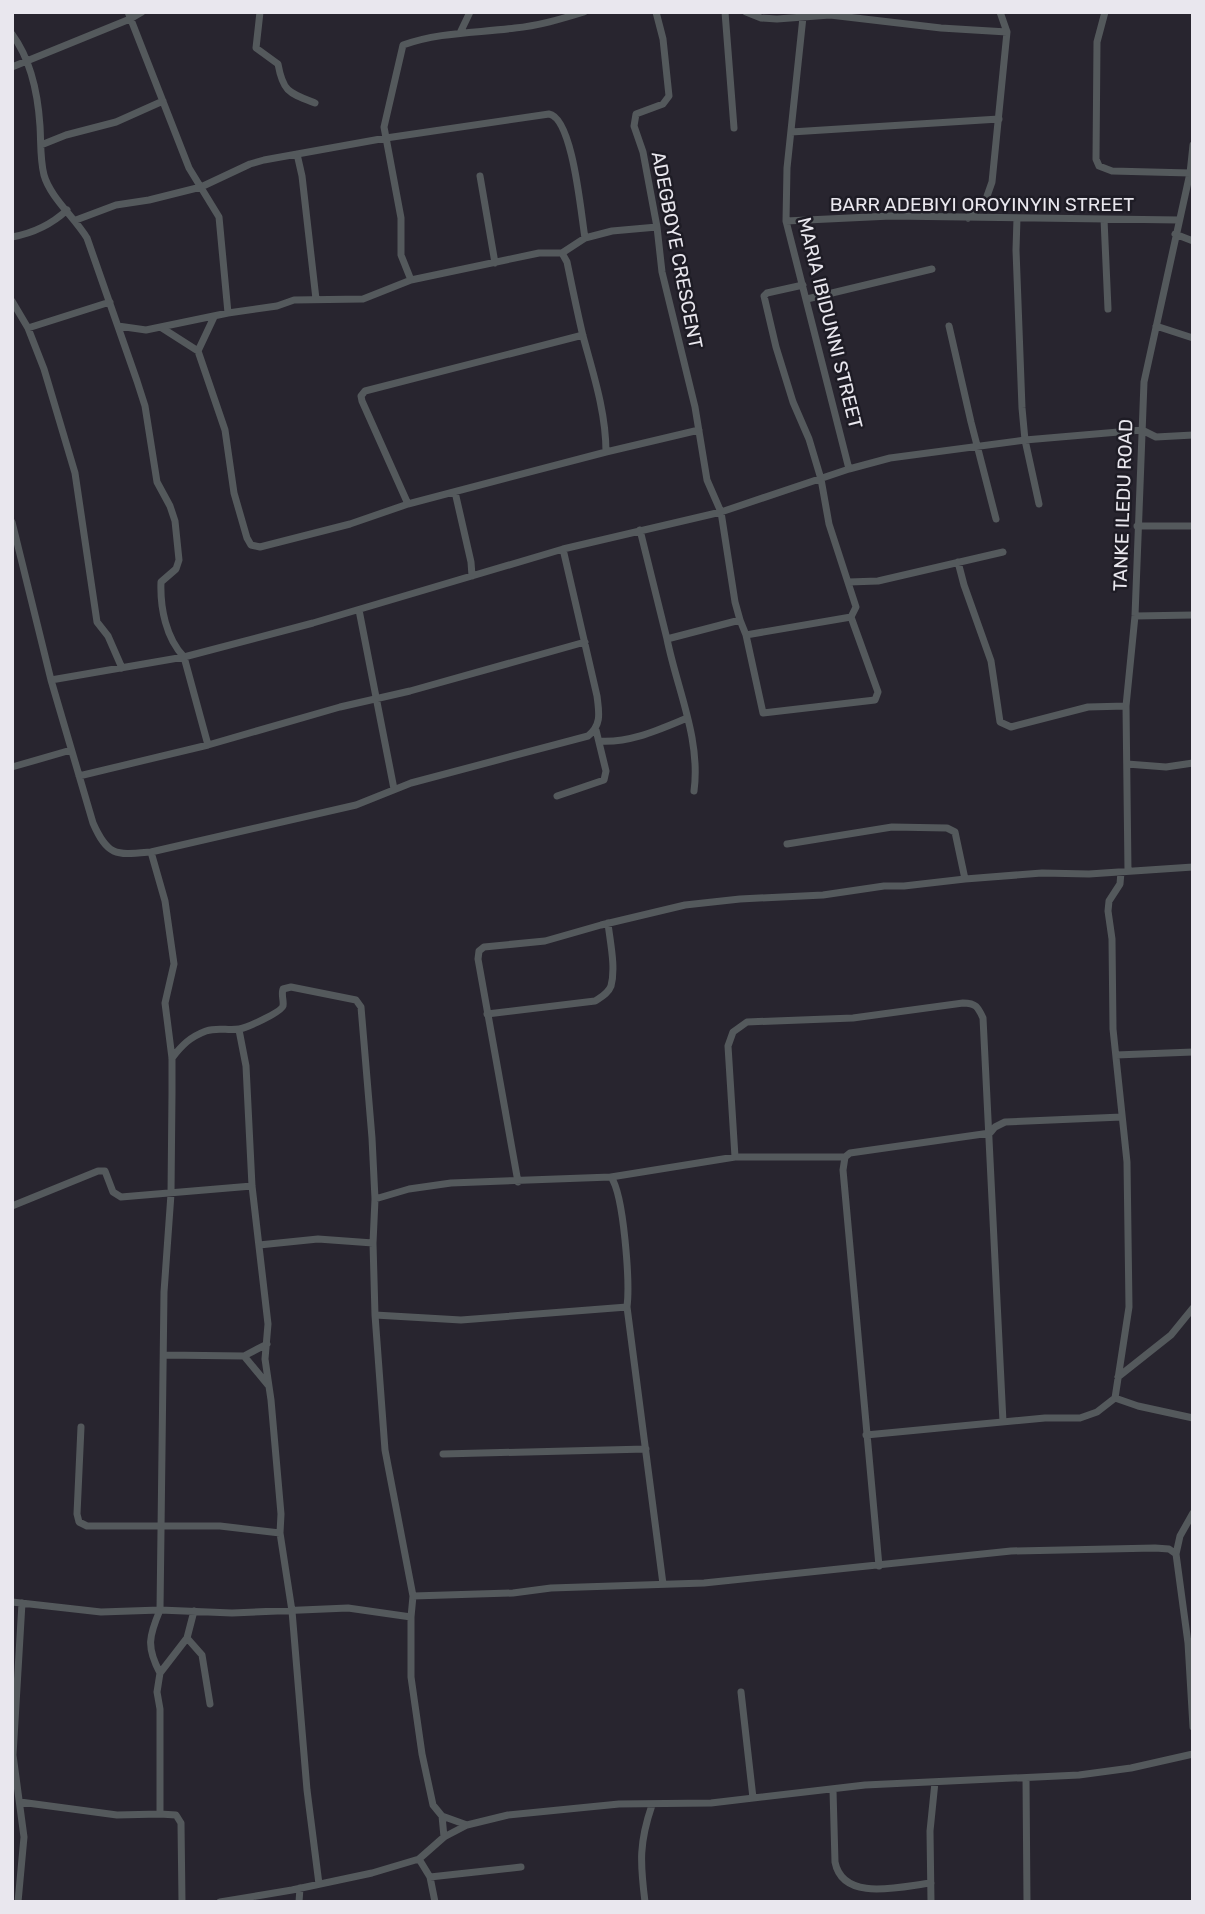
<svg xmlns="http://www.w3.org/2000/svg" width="1205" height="1914" font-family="Rubik,sans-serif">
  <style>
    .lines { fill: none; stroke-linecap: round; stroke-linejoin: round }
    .minor { stroke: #54595c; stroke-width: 7 }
    .labels { text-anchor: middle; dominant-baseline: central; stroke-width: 5; stroke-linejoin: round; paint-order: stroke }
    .street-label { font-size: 19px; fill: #e9e7ee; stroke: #1e1c25 }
  </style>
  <rect width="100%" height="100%" fill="#28252f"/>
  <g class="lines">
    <path class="minor" d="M128,12L189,168L219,217L228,313
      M260,12L256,48L278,64C283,92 289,93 315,103
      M656,12L663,39L669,96L663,104L636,114L634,126L643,152L657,227L662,272L695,407L707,480L721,512L735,602L740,620L667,639C677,689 701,739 694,791
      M725,12L734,128
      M746,12L761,18L777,19L830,15L941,28L1007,32
      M1105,12L1097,42L1096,159L1099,166L1112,171L1190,173
      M803,17L787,168L786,221L849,469
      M460,33L470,12
      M12,34C31,60 38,95 40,126C41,142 40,160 44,175C50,197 75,218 87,238L137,381L145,406L157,482L170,506L175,521L179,560L176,569L161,582C160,608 166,638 184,657L208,745
      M12,67L130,19L142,12
      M791,132L999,119
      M41,145L66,135L116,122L163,101
      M297,154L302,176L316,299
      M480,176L495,263
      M968,218L986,199L992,182L1007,32L1000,12
      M1017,218L1016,250L1022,408L1025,440L1039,504
      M1104,219L1108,309
      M76,220L116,205L149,200L201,187L250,164L264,160L386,138L549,114C573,118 581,215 585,238
      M786,221L891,216L1179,220
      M1175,234L1193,241
      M12,237C34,233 51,225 67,210
      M562,253L585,238L612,231L657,227
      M411,280L401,255V218L384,127L403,45C439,32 477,33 515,28C538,26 561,19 584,12
      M807,299L932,269
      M12,301L28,328L44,369L75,473L97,622L108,636L122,668
      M118,326L146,330L228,313L277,306L294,300L363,299L411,280L539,253H562L567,262C572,286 577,311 583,336C593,373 606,412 606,452L408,504L350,524L260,547L251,545L247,538L234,493L225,430L198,351L162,328
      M949,326L971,422L996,519
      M1156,326L1193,338
      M28,328L110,302
      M198,351L214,317
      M606,452L699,430
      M455,492L471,562L472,576
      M408,504L362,401L361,396L365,391L583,335
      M12,522L51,680L93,823C108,857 116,855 151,852L356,805L411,783L588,736C602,725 599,712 597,696L563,549
      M1137,526H1193
      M640,530L667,639
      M958,562L964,585L991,661L1000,722L1011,727L1088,707L1126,706
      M849,582L878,581L1003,552
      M359,610L394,789
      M1135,616L1193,615
      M740,620L746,635L763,713L875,700L878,692L851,617
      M746,635L851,617L856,607L829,524L821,479L809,439L793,402L776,347L764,296L767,293L803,285
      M51,680L184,657L313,623L563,549L721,512L849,469L890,458L1025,440L1142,430L1156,437L1193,435
      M599,741C630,743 658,730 687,718
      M1127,764L1166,767L1193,763
      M12,767L71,750
      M79,776L208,745L340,707L410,691L585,642
      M557,796L604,780L606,771L596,730
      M787,844L892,827L947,828L955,832L965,879
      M151,852L165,901L174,964L165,1003L172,1058V1093L171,1194L164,1292L160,1610C149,1636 146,1647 160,1673
      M1128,871L1126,706L1135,616L1144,382L1190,173L1193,145
      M487,1014L595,1001C601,997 608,994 611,986C616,967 610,942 608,923
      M239,1030L246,1066L252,1186L268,1324L265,1359L271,1400L281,1514L280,1533L292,1611L307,1790L319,1884
      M1116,1055L1193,1052
      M172,1058C182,1045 190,1037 206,1031C218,1027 228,1031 239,1029C247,1028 281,1012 283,1006C284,1000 281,995 283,989L291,987L356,1000L361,1007L372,1138L375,1199L373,1243L375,1315L385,1450L413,1596L411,1617V1677L422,1754L433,1805L442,1816L467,1825
      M735,1157L728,1046L733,1032L747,1022L853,1018L963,1003C976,1003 978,1007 983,1018L1003,1422
      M611,1177L735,1157H845
      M518,1182L478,959L479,951L484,947L545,941L601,925L685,905L740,899L823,895L884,886H904L965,879L1042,873L1089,874L1193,867
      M375,1199L409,1189L451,1183L611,1177C624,1195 630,1283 627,1307L663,1584
      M12,1206L98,1171H105L113,1192L121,1197L252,1186
      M259,1245L318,1239L373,1243
      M375,1315L461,1320L627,1307
      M164,1355L244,1356L267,1344
      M244,1356L268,1385
      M1118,1377L1171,1335L1193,1308
      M1115,1398L1138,1406L1193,1418
      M81,1427L77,1514L79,1522L87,1526H220L280,1533
      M866,1435L1045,1418H1080L1097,1412L1115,1398L1129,1307L1127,1162L1113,1029L1112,939L1108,911L1109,901L1120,884L1121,872
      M443,1454L646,1449
      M1176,1554L1180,1536L1193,1513
      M879,1566L843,1170L845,1157L850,1153L990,1133L995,1127L1005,1122L1122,1117
      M413,1596L513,1593L551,1588L704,1583L1011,1551L1155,1548L1169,1549L1176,1554L1188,1643
      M12,1602L101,1612L160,1610L232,1613L348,1608L411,1617
      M187,1638L202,1655L210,1704
      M1193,1642L1188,1643L1193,1727
      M741,1692L753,1798
      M1026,1778L1027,1902
      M833,1790L835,1862C843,1903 902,1886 931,1883
      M20,1802L117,1815L160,1814
      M442,1816L444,1837
      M419,1859L430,1877L435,1902
      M430,1877L521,1867
      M18,1902L24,1837L13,1755L22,1603
      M182,1902L181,1823L176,1815L160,1814V1709L157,1692L160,1673L187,1638L194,1611
      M220,1902L292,1890L372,1873L419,1859L444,1837L467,1825L508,1815L619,1804L711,1803L865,1785L1079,1775L1131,1768L1193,1754
      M299,1902L300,1888
      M645,1902C640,1862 639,1843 652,1805
      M931,1902L930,1831L935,1782"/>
  </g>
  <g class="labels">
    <g class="street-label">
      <text x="982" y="204">BARR ADEBIYI OROYINYIN STREET</text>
      <text transform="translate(677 250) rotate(79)">ADEGBOYE CRESCENT</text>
      <text transform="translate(830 323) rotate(76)">MARIA IBIDUNNI STREET</text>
      <text transform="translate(1123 505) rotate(-88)">TANKE ILEDU ROAD</text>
    </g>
  </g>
  <rect width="1205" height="1914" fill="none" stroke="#e9e7ee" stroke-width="28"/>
</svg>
